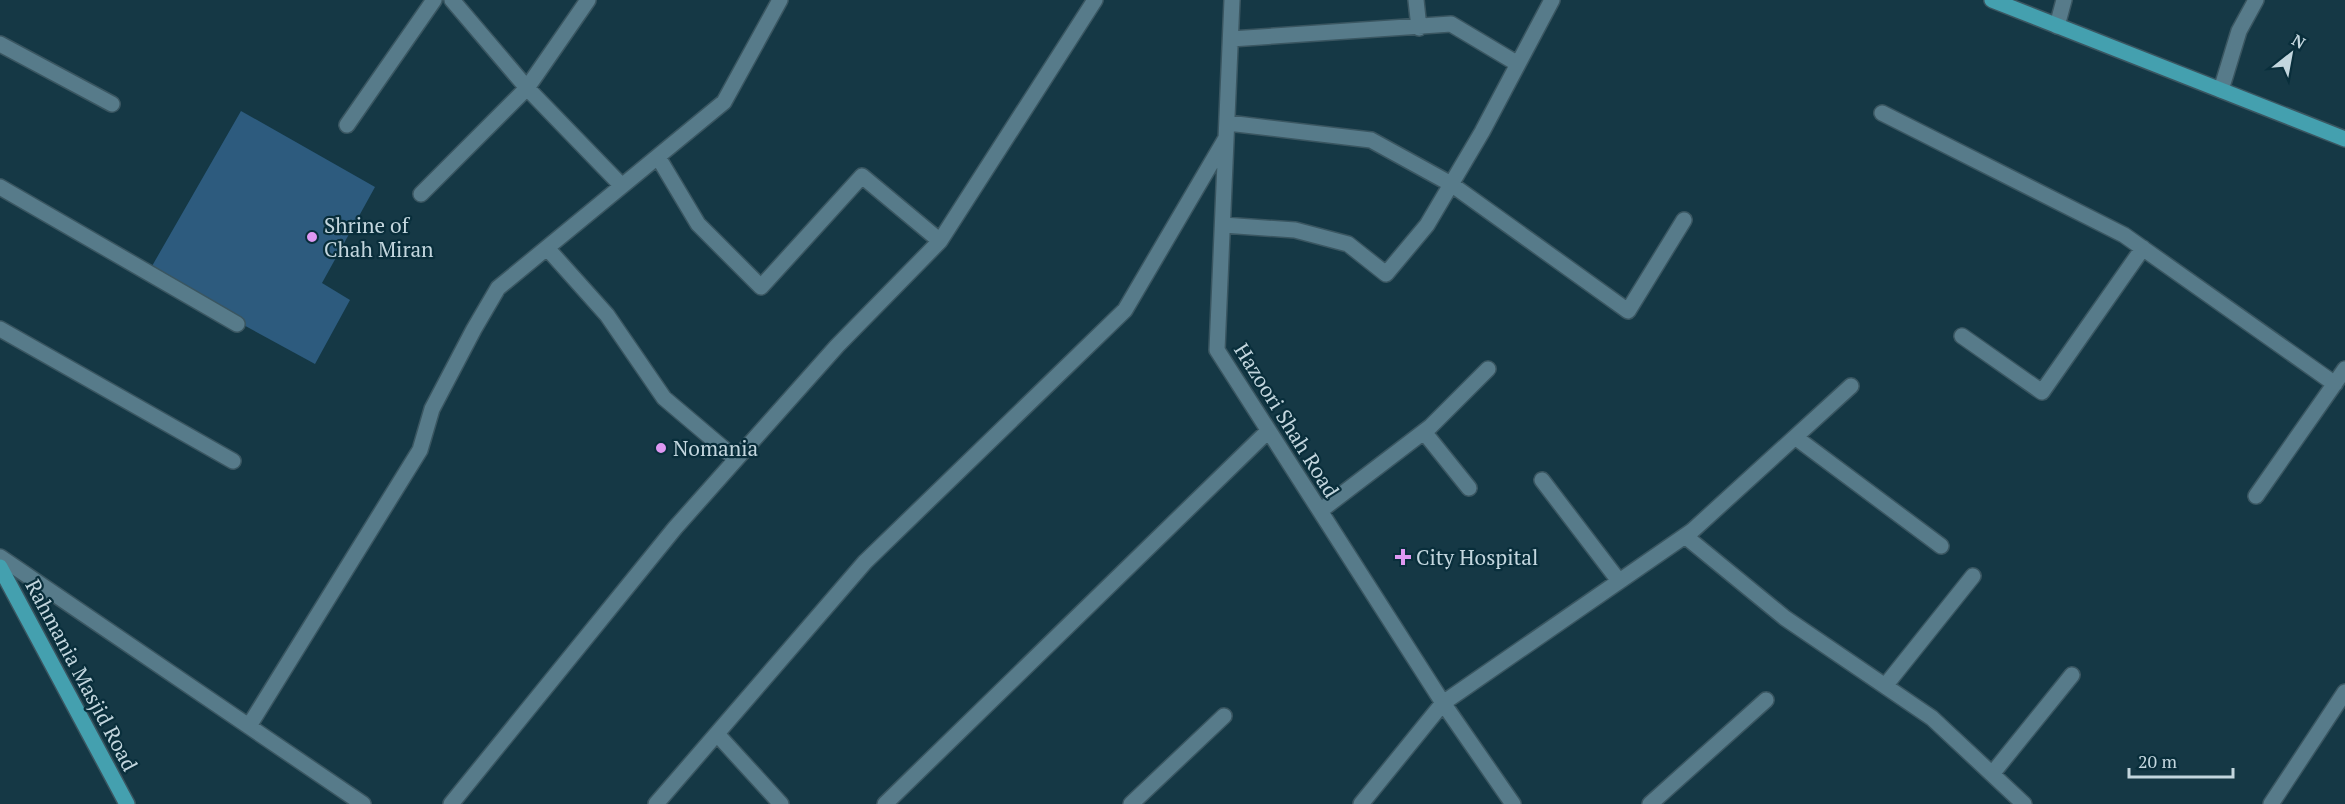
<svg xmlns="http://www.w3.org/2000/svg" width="2345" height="804" font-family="'PT Serif',serif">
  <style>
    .building { fill: #2d5b7e }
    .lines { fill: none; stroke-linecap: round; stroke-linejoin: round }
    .minor-casing { stroke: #3a5661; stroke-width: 18 }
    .major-casing { stroke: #3a5661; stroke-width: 18 }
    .minor { stroke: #577b8a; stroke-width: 15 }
    .major { stroke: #44a0af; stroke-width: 15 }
    .poi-dot { fill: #df98f2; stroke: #092e3b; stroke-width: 2 }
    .labels { text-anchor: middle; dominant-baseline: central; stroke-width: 4.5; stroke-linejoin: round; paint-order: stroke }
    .poi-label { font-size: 21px; fill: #c3d6de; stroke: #092e3b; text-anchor: start }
    .street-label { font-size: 21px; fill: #c3d6de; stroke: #092e3b }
  </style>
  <rect width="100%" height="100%" fill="#153845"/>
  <path class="building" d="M241,111L375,187L322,283L350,300L315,364L148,273Z"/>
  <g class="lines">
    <defs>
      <path id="minor" d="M452,0L527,88L622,186
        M1232,0L1217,350L1443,703L1513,804
        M1416,0L1419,28
        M2057,26L2064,0
        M1231,39L1451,24L1518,64
        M0,44L112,104
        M2221,90L2239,31L2256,0
        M1882,113L2124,235L2335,384
        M1228,123L1371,140L1451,184L1628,311L1684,220
        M347,125L434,0
        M658,157L698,224L761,287L862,176L940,241
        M0,187L237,324
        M421,194L527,88L588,0
        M1223,225L1295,230L1348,244L1386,274L1427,225L1482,132L1552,0
        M547,248L607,315L664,398L736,459
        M0,329L233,461
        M1962,336L2042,392L2143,248
        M1424,432L1469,488
        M1795,437L1941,546
        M1542,480L1619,581
        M2256,496L2345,369
        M1320,511L1430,427L1488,369
        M1685,536L1785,618L1932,718L2024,804
        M0,557L363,804
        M1885,686L1973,576
        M249,726L420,450L432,409L474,329L498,288L724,102L780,0
        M717,734L781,804
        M1992,774L2072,675
        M451,804L675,528L837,346L940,241L1095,0
        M656,804L865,562L1125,310L1226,138
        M885,804L1268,431
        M1131,804L1224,716
        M1361,804L1443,703L1692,531L1851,386
        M1650,804L1766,700
        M2271,804L2345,692"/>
      <path id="major" d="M1992,0L2345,139
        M0,567L127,804"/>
    </defs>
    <use href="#minor" class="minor-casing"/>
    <use href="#major" class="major-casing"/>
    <use href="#minor" class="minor"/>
    <use href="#major" class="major"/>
  </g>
  <g class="poi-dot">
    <circle cx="312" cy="237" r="6"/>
    <circle cx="661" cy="448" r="6"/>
    <path d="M1400 548h6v6h6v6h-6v6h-6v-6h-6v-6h6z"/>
  </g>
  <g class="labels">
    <g class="poi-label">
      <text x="324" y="225">Shrine of<tspan x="324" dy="24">Chah Miran</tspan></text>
      <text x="673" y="448">Nomania</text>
      <text x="1416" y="557">City Hospital</text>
    </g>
    <g class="street-label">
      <text transform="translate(1287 420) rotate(58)">Hazoori Shah Road</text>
      <text transform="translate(82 675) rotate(62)">Rahmania Masjid Road</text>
    </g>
  </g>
  <g transform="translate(2291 54) rotate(31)" stroke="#092e3b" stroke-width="4.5" paint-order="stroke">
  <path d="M0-4.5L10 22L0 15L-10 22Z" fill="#c3d6de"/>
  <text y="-9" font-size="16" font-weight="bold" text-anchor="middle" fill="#c3d6de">N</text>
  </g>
  <path d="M2129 768v9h104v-9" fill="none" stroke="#c3d6de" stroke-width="3"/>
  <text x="2138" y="768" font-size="18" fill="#c3d6de" stroke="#092e3b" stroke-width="4.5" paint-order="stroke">20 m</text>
</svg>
